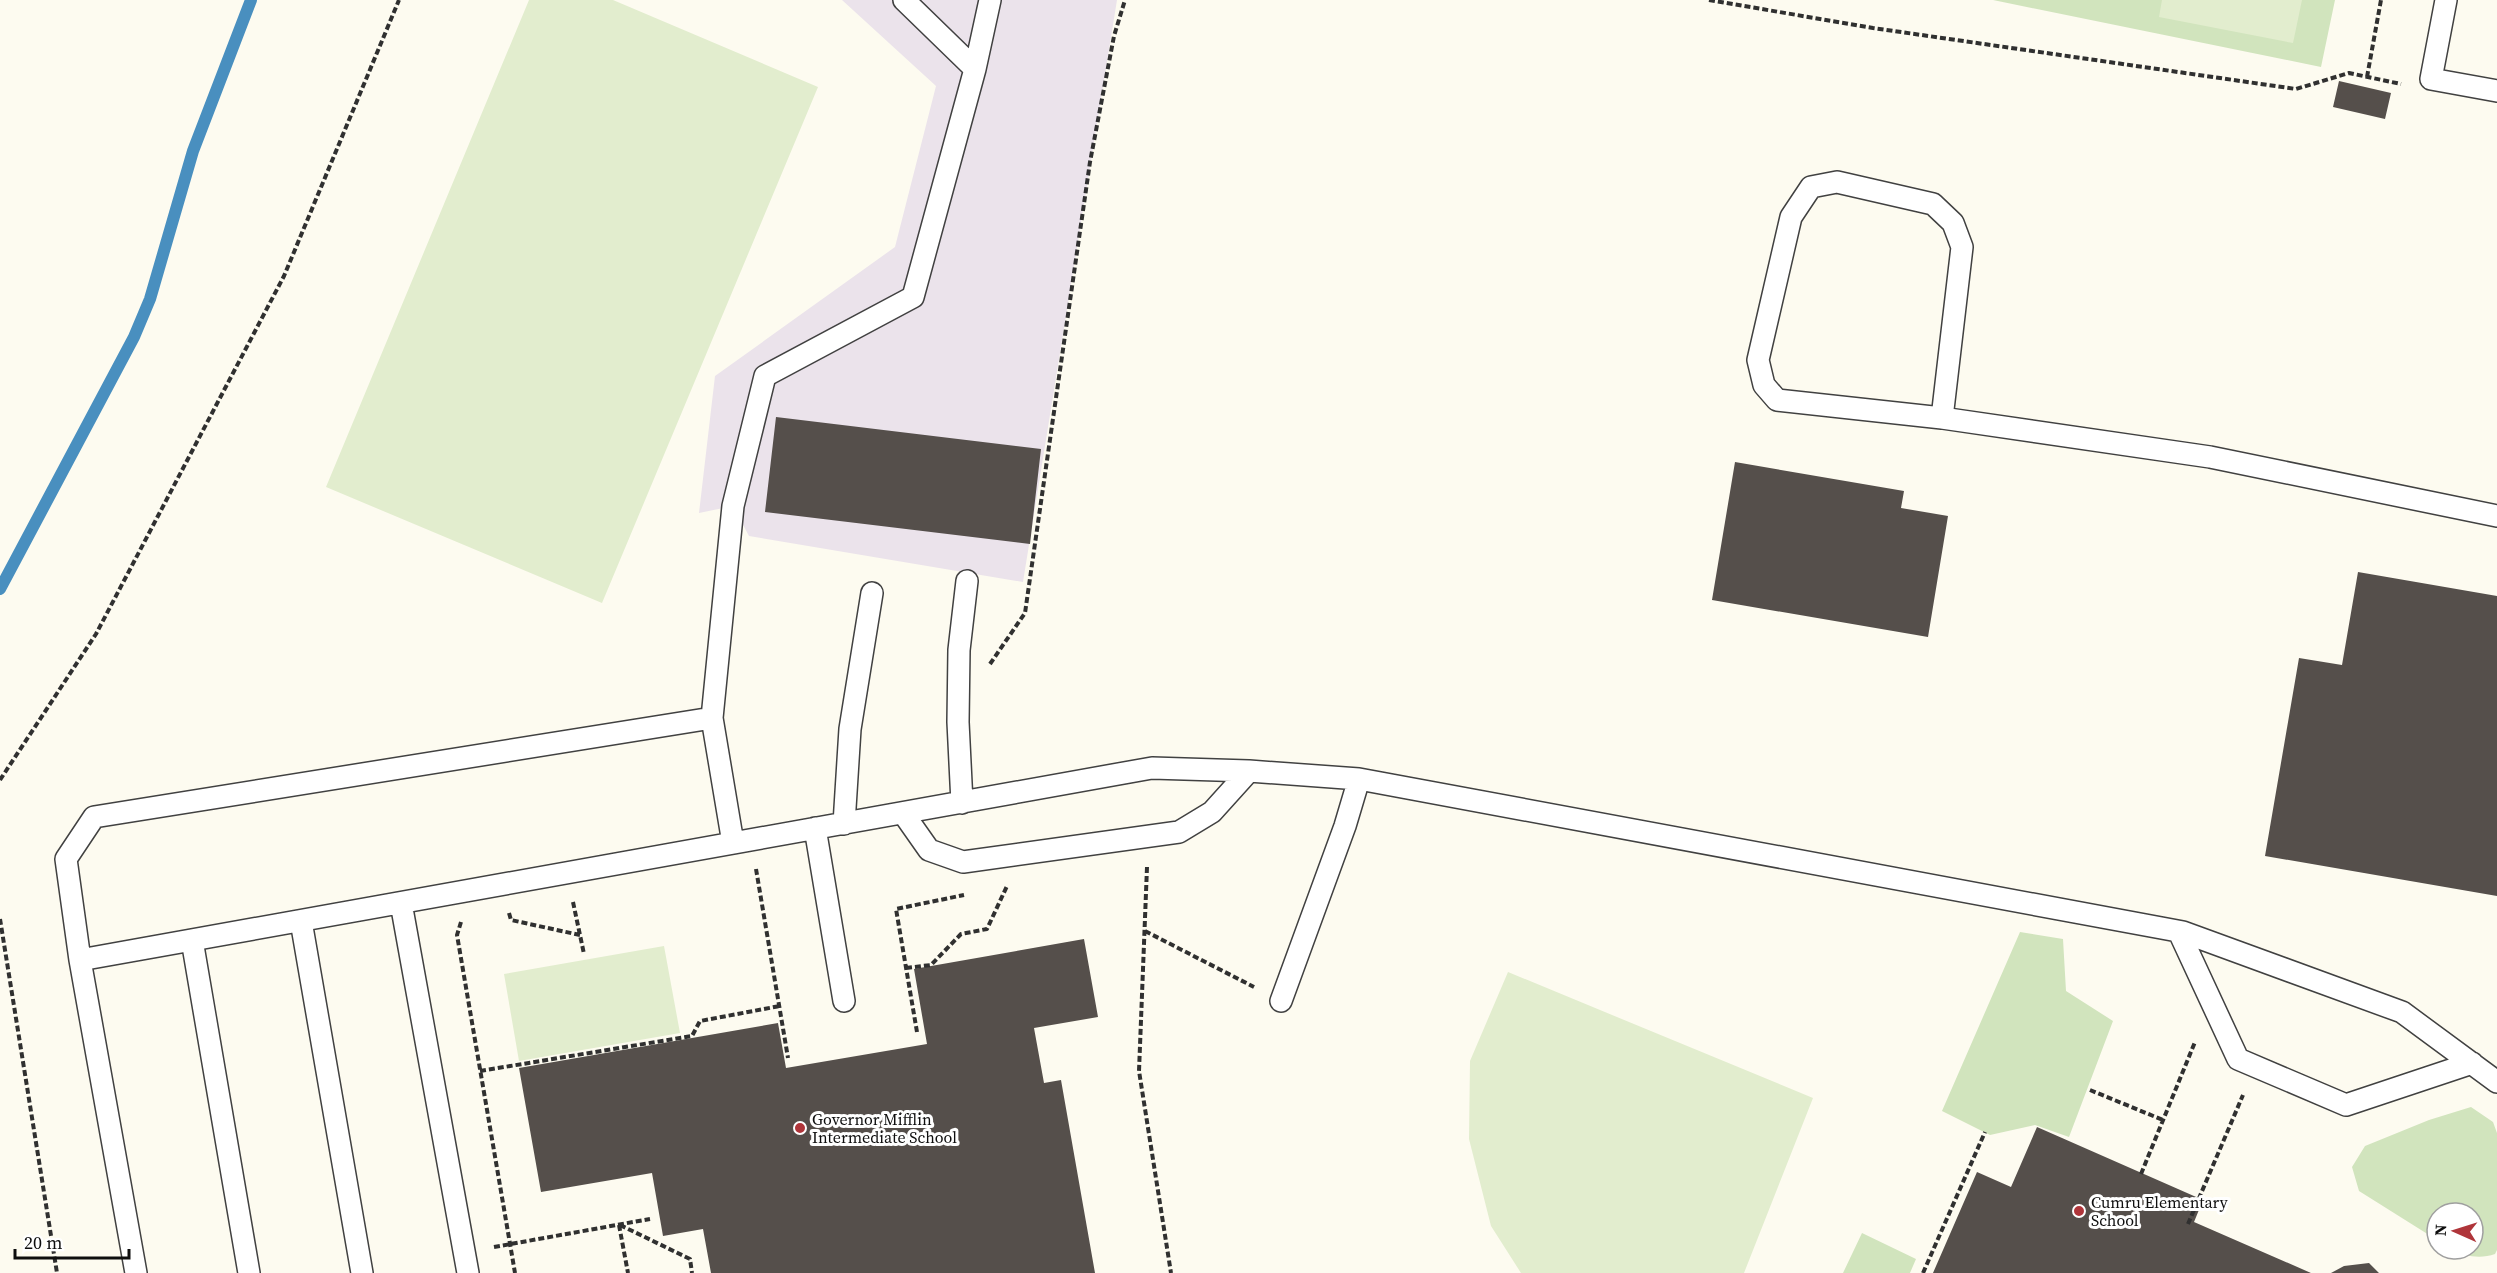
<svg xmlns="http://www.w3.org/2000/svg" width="2497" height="1273" font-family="'Source Serif 4',serif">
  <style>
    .industrial { fill: #ebe3eb }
    .green { fill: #d1e4bd }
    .pitch { fill: #e2edce }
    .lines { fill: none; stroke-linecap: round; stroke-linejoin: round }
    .stream { stroke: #498fbf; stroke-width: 12 }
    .building { fill: #554f4b }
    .service-casing { stroke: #414141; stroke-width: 24 }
    .path { stroke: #303030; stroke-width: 4; stroke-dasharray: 6 3; stroke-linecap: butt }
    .service { stroke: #fff; stroke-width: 21 }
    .poi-dot { fill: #af353a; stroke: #fff; stroke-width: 2 }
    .labels { text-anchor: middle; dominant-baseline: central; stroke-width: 6; stroke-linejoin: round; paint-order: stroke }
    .poi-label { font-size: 16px; fill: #0e0e0e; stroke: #fff; text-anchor: start }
  </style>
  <rect width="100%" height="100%" fill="#fdfbf0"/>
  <path class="industrial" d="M842,0H1117L1023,582L749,536L733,506L699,513L715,376L895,247L936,86Z"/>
  <path class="green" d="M1993,0H2335L2321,67Z
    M2020,932L2063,939L2066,991L2113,1021L2069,1137L2035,1125L1990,1135L1942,1111Z
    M2471,1107L2493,1122L2497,1133V1250L2495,1254C2481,1259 2465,1257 2452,1249H2473V1213H2437V1240L2359,1191L2352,1167L2365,1146L2429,1120Z
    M1862,1233L1916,1259L1910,1273H1843Z"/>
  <path class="pitch" d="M529,0H613L818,87L602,603L326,487Z
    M2162,0H2302L2293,43L2159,17Z
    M664,946L680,1033L519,1061L504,974Z
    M1508,972L1813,1098L1744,1273H1521L1491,1226L1469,1139L1470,1061Z"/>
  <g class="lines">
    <path class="stream" d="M0,589L134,337L150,299L193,151L251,0"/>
  </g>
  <path class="building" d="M2339,81L2391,93L2385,119L2333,107Z
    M776,417L1041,449L1030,544L765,512Z
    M1735,462L1904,491L1901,508L1948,516L1928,637L1712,600Z
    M2358,572L2497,596V896L2265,856L2299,658L2342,665Z
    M1084,939L1098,1017L1034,1028L1044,1083L1061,1080L1095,1273H711L703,1229L663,1236L652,1173L541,1192L519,1068L778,1023L786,1068L927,1044L914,969Z
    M2037,1127L2203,1200L2194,1222L2311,1273H1933L1977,1172L2011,1187Z
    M2369,1263L2379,1273H2331L2344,1266Z"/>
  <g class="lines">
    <defs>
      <path id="service" d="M904,0L975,69
        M2446,0L2431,79L2497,91
        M1942,418L1962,247L1953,223L1933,204L1837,182L1811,187L1791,217L1758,360L1764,385L1777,400L1942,418L2210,457L2497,516
        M712,718L733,843
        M962,803L958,722L959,650L967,581
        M903,813L929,850L963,862L1179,832L1212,812L1249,771
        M844,824L850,729L872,593
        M815,828L844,1001
        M401,903L468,1273
        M301,921L362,1273
        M2179,932L2238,1059L2346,1105L2472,1063
        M192,940L249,1273
        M80,960L66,859L94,817L712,718L733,506L765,376L913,297L975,69L990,0
        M1281,1001L1345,826L1359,779
        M136,1273L80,960L1152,768L1249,771L1359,779L2183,932L2402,1012L2497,1082"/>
    </defs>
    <use href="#service" class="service-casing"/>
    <path class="path" d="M1709,0L1873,28L2296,89L2349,73L2401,84
      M2367,77L2381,0
      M990,664L1025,613L1090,162L1114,36L1125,0
      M0,780L96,634L284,276L399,0
      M1147,867L1139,1071L1171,1273
      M756,869L788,1058
      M573,902L584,954
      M509,913L511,920L580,935
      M0,919L57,1273
      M461,922L457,935L515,1273
      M1145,931L1254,987
      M906,968L931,965L961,934L987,929L1007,886
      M917,1032L896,909L964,895
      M480,1071L692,1036L700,1021L780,1006
      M2090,1090L2163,1120
      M2141,1174L2195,1042
      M2188,1224L2243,1095
      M619,1225L628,1273
      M620,1225L690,1259L692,1273
      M494,1247L650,1219
      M1923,1273L1985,1132"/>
    <use href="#service" class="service"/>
  </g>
  <g class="poi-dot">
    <circle cx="800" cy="1128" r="6"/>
    <circle cx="2079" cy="1211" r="6"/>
  </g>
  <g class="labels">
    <g class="poi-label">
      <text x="812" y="1119">Governor Mifflin<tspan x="812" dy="18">Intermediate School</tspan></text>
      <text x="2091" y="1202">Cumru Elementary<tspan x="2091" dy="18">School</tspan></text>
    </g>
  </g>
  <g transform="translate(2455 1231) rotate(273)"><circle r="28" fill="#ffffff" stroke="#9f9f9f" stroke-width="1.5"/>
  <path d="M0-4.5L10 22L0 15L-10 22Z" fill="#af353a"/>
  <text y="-9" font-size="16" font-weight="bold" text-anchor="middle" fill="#0e0e0e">N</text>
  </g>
  <path d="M15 1249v9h114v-9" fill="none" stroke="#0e0e0e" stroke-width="3"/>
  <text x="24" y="1249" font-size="18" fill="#0e0e0e" stroke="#ffffff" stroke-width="4.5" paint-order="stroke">20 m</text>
</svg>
